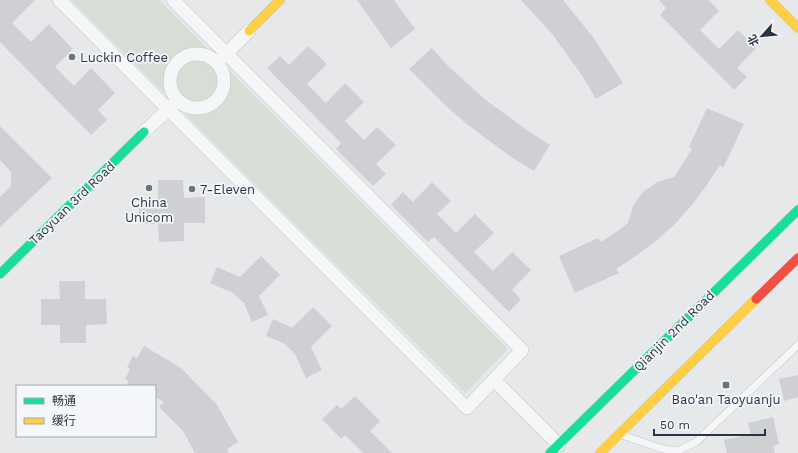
<svg xmlns="http://www.w3.org/2000/svg" width="798" height="453" font-family="'Work Sans','Noto Sans SC',sans-serif">
  <style>
    .green { fill: #d6ded6 }
    .building { fill: #ced0d3 }
    .lines { fill: none; stroke-linecap: round; stroke-linejoin: round }
    .lane-casing { stroke: #c4c6c8; stroke-width: 8 }
    .street-casing { stroke: #c4c6c8; stroke-width: 14 }
    .fast-casing { stroke: #c4c6c8; stroke-width: 10 }
    .slow-casing { stroke: #c4c6c8; stroke-width: 10 }
    .jam-casing { stroke: #c4c6c8; stroke-width: 10 }
    .lane { stroke: #f5f6f7; stroke-width: 7 }
    .street { stroke: #f5f6f7; stroke-width: 13 }
    .fast { stroke: #16e098; stroke-width: 9 }
    .slow { stroke: #ffcf43; stroke-width: 9 }
    .jam { stroke: #f24e42; stroke-width: 9 }
    .poi-dot { fill: #6c737f; stroke: #f4f6f9; stroke-width: 1.5 }
    .labels { text-anchor: middle; dominant-baseline: central; stroke-width: 3.5; stroke-linejoin: round; paint-order: stroke }
    .poi-label { font-size: 13px; fill: #2b3445; stroke: #f4f6f9; text-anchor: start }
    .street-label { font-size: 13px; fill: #2b3445; stroke: #f4f6f9 }
  </style>
  <rect width="100%" height="100%" fill="#e6e8ea"/>
  <path class="green" d="M71,0H159L508,349L465,393Z"/>
  <path class="building" d="M0,0H35L12,23L31,42L49,24L73,49L55,67L74,86L91,68L115,93L98,110L107,120L91,135L0,42Z
    M357,0H394L415,29L391,48Z
    M521,0H563L593,37L623,83L596,99L583,77L553,35Z
    M659,0H709L719,11L700,30L719,49L738,30L756,48L737,68L747,77L734,90L660,15L666,8Z
    M308,46L327,64L307,84L326,103L345,83L364,102L345,121L364,140L377,127L396,145L376,164L386,174L373,186L336,149L341,143L267,68L280,56L289,65Z
    M432,48L449,67L487,101L528,131L550,145L534,171L511,157L468,125L447,107L409,69Z
    M707,108L744,124L723,168L720,165L706,186L691,206L675,224L657,240L637,255L616,269L619,273L575,293L559,256L598,238L601,242L615,233L628,223L633,206L643,192L657,182L674,177L692,149L689,147Z
    M0,126L52,178L0,227V197L11,186V172L0,160Z
    M158,180H183L184,198L205,197V223H184V241L159,242L158,224H139V198H158Z
    M432,182L451,201L437,214L456,233L475,214L494,233L474,252L493,271L512,252L531,270L512,290L521,299L509,312L434,237L428,242L391,205L403,192L413,202Z
    M261,256L280,275L259,296L268,315L252,322L244,303L233,293L210,283L217,267L240,277Z
    M59,281H85V299H106L107,324L86,325V343H60V325H41V299H60Z
    M313,307L332,326L311,347L322,370L306,378L295,354L285,344L266,336L273,319L292,328Z
    M144,346L181,368L217,405L238,442L227,449L229,453H195L183,431L159,407L164,402L155,397V386H126L129,381L125,379L130,369L127,367L133,356L137,358Z
    M798,375V397L784,401L779,379Z
    M355,396L380,421L370,431L392,453H363L345,435L341,439L322,419L337,405L341,409Z
    M773,417L779,444L773,446L775,453H727L724,440L751,434L748,423Z"/>
  <g class="lines">
    <defs>
      <path id="lane" d="M622,435L663,449L678,451L696,442L798,345"/>
      <path id="street" d="M59,0L467,408L522,350L173,0
        M170 81a27 27 0 1 1 54 0a27 27 0 1 1-54 0Z
        M220,60L249,31
        M144,132L175,103
        M494,380L559,445"/>
      <path id="fast" d="M0,274L144,132
        M550,453L798,210"/>
      <path id="slow" d="M770,0L798,28
        M249,31L280,0
        M600,453L756,299"/>
      <path id="jam" d="M756,299L798,258"/>
    </defs>
    <use href="#lane" class="lane-casing"/>
    <use href="#street" class="street-casing"/>
    <use href="#fast" class="fast-casing"/>
    <use href="#slow" class="slow-casing"/>
    <use href="#jam" class="jam-casing"/>
    <use href="#lane" class="lane"/>
    <use href="#street" class="street"/>
    <use href="#fast" class="fast"/>
    <use href="#slow" class="slow"/>
    <use href="#jam" class="jam"/>
  </g>
  <g class="poi-dot">
    <circle cx="72" cy="57" r="4"/>
    <circle cx="149" cy="188" r="4"/>
    <circle cx="192" cy="189" r="4"/>
    <rect x="722" y="381" width="8" height="8" rx="2"/>
  </g>
  <g class="labels">
    <g class="poi-label">
      <text x="80" y="57">Luckin Coffee</text>
      <text x="200" y="189">7-Eleven</text>
      <text x="149" y="202" text-anchor="middle">China<tspan x="149" dy="15">Unicom</tspan></text>
      <text x="726" y="399" text-anchor="middle">Bao'an Taoyuanju</text>
    </g>
    <g class="street-label">
      <text transform="translate(72 203) rotate(-44)">Taoyuan 3rd Road</text>
      <text transform="translate(674 331) rotate(-45)">Qianjin 2nd Road</text>
    </g>
  </g>
  <rect x="16" y="385" width="140" height="52" fill="#f4f6f9" stroke="#a4a8b1"/>
  <rect x="24" y="398" width="20" height="6" fill="#16e098" stroke="#a4a8b1"/>
  <text x="52" y="405" font-size="12" fill="#2b3445">畅通</text>
  <rect x="24" y="418" width="20" height="6" fill="#ffcf43" stroke="#a4a8b1"/>
  <text x="52" y="425" font-size="12" fill="#2b3445">缓行</text>
  <g transform="translate(762 36) rotate(243)" stroke="#f4f6f9" stroke-width="3" paint-order="stroke">
  <path d="M0-3L7 15L0 10L-7 15Z" fill="#2b3445"/>
  <text y="-6" font-size="11" font-weight="bold" text-anchor="middle" fill="#2b3445">北</text>
  </g>
  <path d="M654 429v6h111v-6" fill="none" stroke="#2b3445" stroke-width="2"/>
  <text x="660" y="429" font-size="12" fill="#2b3445" stroke="#f4f6f9" stroke-width="3" paint-order="stroke">50 m</text>
</svg>
